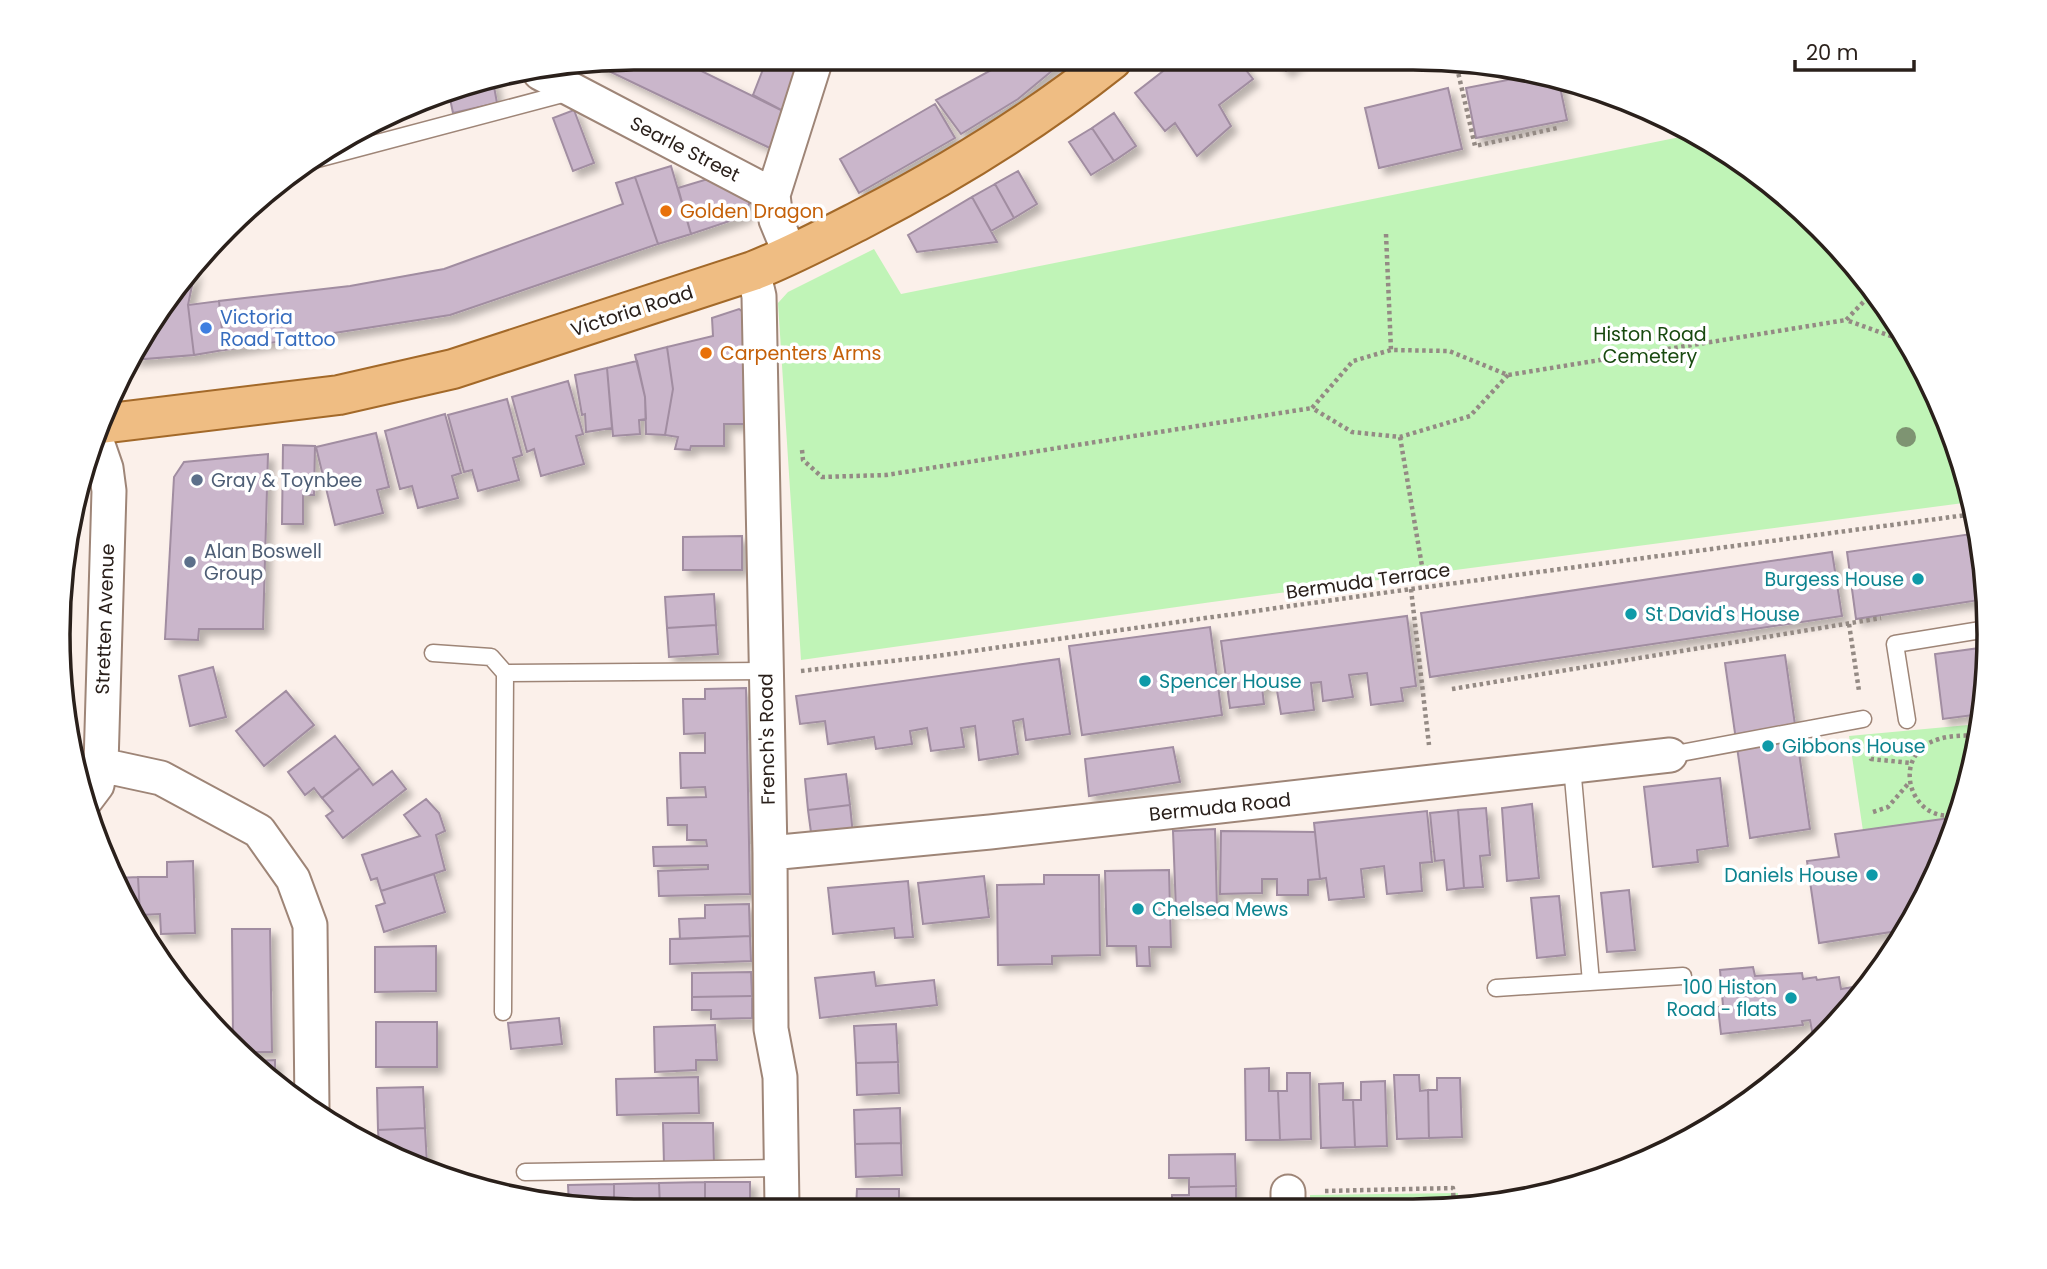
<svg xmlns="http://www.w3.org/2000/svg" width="2047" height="1269" font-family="Poppins,sans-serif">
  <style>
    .green { fill: #c0f4b7 }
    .building { fill: #cab6cb; stroke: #a18da1; stroke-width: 2; filter: url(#shadow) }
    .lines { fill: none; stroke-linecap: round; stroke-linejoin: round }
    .service-casing { stroke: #9e8577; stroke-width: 19 }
    .minor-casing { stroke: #9e8577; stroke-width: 37 }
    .primary-casing { stroke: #a36929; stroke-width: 42 }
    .path { stroke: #948a84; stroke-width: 4.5; stroke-dasharray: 3.5 3.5; stroke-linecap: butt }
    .service { stroke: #fff; stroke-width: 16 }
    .minor { stroke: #fff; stroke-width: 33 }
    .primary { stroke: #efbd83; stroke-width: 38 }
    .tree { fill: #7e9472 }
    .food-dot { fill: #e8710a; stroke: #fff; stroke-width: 2.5 }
    .shop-dot { fill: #3f7fe0; stroke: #fff; stroke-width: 2.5 }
    .service-dot { fill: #5c6f8a; stroke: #fff; stroke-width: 2.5 }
    .culture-dot { fill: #0f9aa8; stroke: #fff; stroke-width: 2.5 }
    .labels { text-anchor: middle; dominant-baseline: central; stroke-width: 7; stroke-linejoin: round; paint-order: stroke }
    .street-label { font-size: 19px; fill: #2a201b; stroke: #fff }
    .food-label { font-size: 19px; fill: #c56008; stroke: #fff; text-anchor: start }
    .shop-label { font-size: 19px; fill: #366cbe; stroke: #fff; text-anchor: start }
    .park-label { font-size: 19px; fill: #18490f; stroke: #fff }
    .service-label { font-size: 19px; fill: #4e5e75; stroke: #fff; text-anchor: start }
    .culture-label { font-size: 19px; fill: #0d838f; stroke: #fff; text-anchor: start }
    .rim { fill: none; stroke: #2a201b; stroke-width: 3.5 }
  </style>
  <defs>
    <filter id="shadow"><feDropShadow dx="6" dy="6" stdDeviation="3.5" flood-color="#0004"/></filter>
  </defs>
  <rect width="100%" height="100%" fill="#fbf0ea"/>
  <path class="green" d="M1690,135L1763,177L1846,254L1882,304L1879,313L1883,324L1903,334L1912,346L1959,449L1971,502L1212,602L801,660L778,303L788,292L874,249L901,294Z
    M1979,724L1970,783L1957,817L1863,831L1849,736Z
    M1458,1193V1209L1451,1210L1310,1209V1195Z"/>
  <path class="building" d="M634,58H675L785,112L774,150L594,64Z
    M767,59L796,71L785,112L753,95Z
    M1005,60H1065L1018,99L961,134L936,100L997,67Z
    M1176,61H1245L1242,65L1253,79L1219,105L1231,126L1197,156L1175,123L1165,131L1135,93Z
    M1277,61L1298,62L1286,71Z
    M1533,75L1559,82L1567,120L1476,138L1466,88Z
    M493,81L497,103L453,113L448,89Z
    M1448,88L1462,149L1379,168L1365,108Z
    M935,104L955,138L859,193L840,159Z
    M574,110L594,163L573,171L553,118Z
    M1114,113L1136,146L1114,161L1092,128Z
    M1092,128L1114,161L1091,175L1069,142Z
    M671,166L691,234L658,244L635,177Z
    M1018,171L1037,204L1014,218L995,184Z
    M635,177L658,244L450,315L224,350L219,301L350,286L444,269L623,204L616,183Z
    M711,178L751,198L745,216L691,234L678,188Z
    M995,184L1014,218L991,231L972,197Z
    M972,197L997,242L917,252L908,235Z
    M195,271L188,305L194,355L132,360L155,314Z
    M219,301L224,350L194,355L188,305Z
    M739,309L747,315L745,424H724V446H691L690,450L675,449L678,437L665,435L673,389L667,347L713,336L712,318Z
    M667,347L673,389L665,435L646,434L645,397L635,355Z
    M637,361L645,397L646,419L639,420L640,434L613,436L607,368Z
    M607,368L612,428L586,432L585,414L582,415L575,375Z
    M568,381L583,434L576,436L584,464L541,476L534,449L527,452L512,397Z
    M507,399L522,455L513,458L519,480L478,491L472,470L464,472L448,415Z
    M445,414L461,473L452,476L458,498L418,508L412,486L400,489L385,431Z
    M376,433L389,487L377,490L383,513L335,525L316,447Z
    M283,445L315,446L314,495H303V524H282Z
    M268,454L263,629H199L198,640L165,639L174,477L184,462Z
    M1978,533L1984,559L1986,599L1856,619L1847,552Z
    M742,536V570H683V537Z
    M1832,552L1842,616L1430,677L1421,613Z
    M714,594L716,625L667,628L665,597Z
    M1407,616L1416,686L1401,688L1403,701L1371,705L1367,673L1349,675L1353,697L1323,701L1321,682L1311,683L1314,710L1281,714L1276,685L1262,687L1264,704L1230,708L1221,641Z
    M716,625L718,654L669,657L667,628Z
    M1210,627L1222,715L1082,735L1069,646Z
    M1987,647L1988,672L1981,714L1943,719L1935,654Z
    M1785,655L1810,829L1750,838L1725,663Z
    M1059,659L1070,734L1026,740L1023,719L1013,721L1018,754L979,760L975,726L961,728L964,747L931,751L927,728L910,731L912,744L876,749L874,737L828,744L825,721L800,724L796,696Z
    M213,667L226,717L190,726L179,676Z
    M746,688L750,894L659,896L658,871L708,869V865L654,866L653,847L707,846L706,840H687V825H668L667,798L706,797L705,787L681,788L680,753H705V733L684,734L683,699H705V689Z
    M286,691L314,725L264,766L236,731Z
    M335,736L360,768L322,798L314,788L305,795L288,772Z
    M1173,747L1180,782L1089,796L1085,759Z
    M360,768L373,785L392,771L406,789L343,838L326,816L333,811L322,798Z
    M846,774L850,805L808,810L805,779Z
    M1720,778L1728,846L1697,850L1698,862L1653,867L1644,787Z
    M426,799L439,813L445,831L436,835L445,870L381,891L377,878L371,880L362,855L420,836L404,815Z
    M1532,804L1539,878L1507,881L1502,808Z
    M850,805L853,835L812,840L808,810Z
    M1486,808L1490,855L1480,856L1483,887L1464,888L1458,810Z
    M1458,810L1464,888L1447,890L1444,860L1435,861L1430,813Z
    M1427,811L1432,862L1420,863L1422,891L1387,894L1384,866L1361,869L1364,897L1329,900L1326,878L1320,879L1314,823Z
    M1957,817L1930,889L1904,930L1819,943L1807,861L1839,857L1835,834Z
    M1215,829L1217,909L1176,911L1173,831Z
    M1221,831L1315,832L1320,879L1308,880V895H1277V879H1262V893L1220,894Z
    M193,861L195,933L161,934L160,914L140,915L138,877H167V862Z
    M1169,870L1171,947H1149L1150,966H1137L1136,946H1107L1105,871Z
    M434,874L445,912L384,932L376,906L385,903L381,891Z
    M1044,875H1099L1100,955L1052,956V964L998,965L997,885L1044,884Z
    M984,876L989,917L923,924L918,883Z
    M138,877L140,915H135L117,878Z
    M908,881L913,937L895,938L894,928L833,934L828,888Z
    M1629,890L1635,950L1607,952L1601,893Z
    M1559,896L1565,955L1537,958L1531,898Z
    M749,904L750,936L680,939L679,919L705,918V905Z
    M232,929H270L272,1052H246L233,1039Z
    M750,936L751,961L670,964V939Z
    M436,946V991L375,992V947Z
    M1753,967L1755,976L1802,973L1803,979L1816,977L1817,980L1839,977L1841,989L1871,984L1830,1029L1812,1031L1810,1020L1802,1021L1803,1025L1721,1034L1718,1007L1723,1006L1720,970Z
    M751,972L752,996L692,997V973Z
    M874,972L876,986L934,980L937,1005L820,1018L815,978Z
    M752,996V1018L711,1019V1010H692V997Z
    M559,1018L562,1044L511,1049L508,1023Z
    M376,1022H437V1067H376Z
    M896,1024L898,1062L856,1063L854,1026Z
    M715,1025L717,1060H696V1070L655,1072L654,1027Z
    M275,1060V1083L254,1061Z
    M898,1062L899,1093L857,1095L856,1063Z
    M1269,1068V1091H1278L1280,1140H1246L1245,1069Z
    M1287,1073H1310L1311,1139L1280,1140L1278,1091H1287Z
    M1394,1075H1419L1420,1091L1428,1090L1429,1138L1397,1139Z
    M698,1077L699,1113L617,1115L616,1079Z
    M1437,1078H1460L1462,1137L1429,1138L1428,1090H1437Z
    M1385,1081L1387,1146L1355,1147L1353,1100H1361V1082Z
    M1343,1083V1100H1353L1355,1147L1321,1148L1319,1084Z
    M423,1087L425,1128L378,1130L377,1088Z
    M900,1108L901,1143L855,1144L854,1110Z
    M663,1123H713L714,1164L664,1165Z
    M425,1128L427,1165L411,1166L379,1147L378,1130Z
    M901,1143L902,1175L856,1177L855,1144Z
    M1235,1154L1236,1186L1189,1187V1178H1169V1155Z
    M705,1182H750V1207H705Z
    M705,1182V1207H660L659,1183Z
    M659,1183L660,1207H614V1184Z
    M614,1184V1207L569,1206L568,1185Z
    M1236,1186V1209H1172V1195H1189V1187Z
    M857,1189H899V1208H856Z"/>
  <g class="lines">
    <defs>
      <path id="service" d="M317,159L570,92
        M433,653L491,657L505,673
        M1907,720L1895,644L1987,629
        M1670,755L1863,719
        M1572,766L1591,982
        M1496,988L1683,976
        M503,1012L505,673L765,671
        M525,1172L781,1168"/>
      <path id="minor" d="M540,73L773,195L776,220L791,256
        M773,195L816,59
        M753,271L759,296L770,853L771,1029L780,1077L782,1207
        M101,765L161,778L259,831L293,879L310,925L312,1109
        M85,801L97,785L101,765L109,491L106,468L95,436
        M770,853L990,832L1670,755
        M1288,1192V1209"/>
      <path id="primary" d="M101,424L339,395L453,369L753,271C791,256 827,237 864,218C951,173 1034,122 1112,60"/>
    </defs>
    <use href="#service" class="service-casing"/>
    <use href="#minor" class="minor-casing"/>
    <use href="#primary" class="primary-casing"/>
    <path class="path" d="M1482,63L1477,67L1458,72L1475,146L1557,128
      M1386,234L1391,350
      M1873,292L1846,320L1910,343
      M1508,375L1470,416L1400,437L1352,432L1312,408L1353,361L1391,350L1449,351L1508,375L1846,320
      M1400,437L1422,566
      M802,450L803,460L822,477L886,475L1312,408
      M1411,589L1429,745
      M1849,624L1859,691
      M801,671L937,656L1411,589L1974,514
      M1452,689L1881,618
      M1867,745L1871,759L1911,763
      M1873,812L1888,807L1908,784
      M1958,814C1911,827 1887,754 1939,739C1951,735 1965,736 1978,735
      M1325,1191L1453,1188L1454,1209"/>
    <use href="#service" class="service"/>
    <use href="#minor" class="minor"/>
    <use href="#primary" class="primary"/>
  </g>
  <circle class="tree" cx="1906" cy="437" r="10"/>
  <g class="food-dot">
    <circle cx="666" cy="211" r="7"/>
    <circle cx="706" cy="353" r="7"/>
  </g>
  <circle class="shop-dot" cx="206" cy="328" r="7"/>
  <g class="service-dot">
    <circle cx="197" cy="480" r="7"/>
    <circle cx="190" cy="562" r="7"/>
  </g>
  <g class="culture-dot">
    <circle cx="1918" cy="579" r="7"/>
    <circle cx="1631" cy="614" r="7"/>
    <circle cx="1145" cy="681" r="7"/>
    <circle cx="1768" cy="746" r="7"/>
    <circle cx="1872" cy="875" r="7"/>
    <circle cx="1138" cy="909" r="7"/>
    <circle cx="1791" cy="998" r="7"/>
  </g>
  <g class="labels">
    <g class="street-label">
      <text transform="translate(685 149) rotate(27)">Searle Street</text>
      <text transform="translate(632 311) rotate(-18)">Victoria Road</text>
      <text transform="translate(1368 581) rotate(-8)">Bermuda Terrace</text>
      <text transform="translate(105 619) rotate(-88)">Stretten Avenue</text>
      <text transform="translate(767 739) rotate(-91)">French's Road</text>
      <text transform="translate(1220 807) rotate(-6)">Bermuda Road</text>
    </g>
    <g class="food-label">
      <text x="680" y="211">Golden Dragon</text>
      <text x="720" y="353">Carpenters Arms</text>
    </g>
    <g class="shop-label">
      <text x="220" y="317">Victoria<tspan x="220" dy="22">Road Tattoo</tspan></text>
    </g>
    <g class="park-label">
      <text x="1650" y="334">Histon Road<tspan x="1650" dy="22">Cemetery</tspan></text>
    </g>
    <g class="service-label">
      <text x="211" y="480">Gray &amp; Toynbee</text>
      <text x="204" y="551">Alan Boswell<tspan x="204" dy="22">Group</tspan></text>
    </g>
    <g class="culture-label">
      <text x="1904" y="579" text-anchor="end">Burgess House</text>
      <text x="1645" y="614">St David's House</text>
      <text x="1159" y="681">Spencer House</text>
      <text x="1782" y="746">Gibbons House</text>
      <text x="1858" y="875" text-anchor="end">Daniels House</text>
      <text x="1152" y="909">Chelsea Mews</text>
      <text x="1777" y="987" text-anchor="end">100 Histon<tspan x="1777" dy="22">Road - flats</tspan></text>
    </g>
  </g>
  <path d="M0 0H2047V1269H0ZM634 70H1413A564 564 0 0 1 1977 634V635A564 564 0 0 1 1413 1199H634A564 564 0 0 1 70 635V634A564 564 0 0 1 634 70Z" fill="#fff" fill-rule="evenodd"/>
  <path class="rim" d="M634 70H1413A564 564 0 0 1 1977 634V635A564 564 0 0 1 1413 1199H634A564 564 0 0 1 70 635V634A564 564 0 0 1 634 70Z"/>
  <path d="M1795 60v10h119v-10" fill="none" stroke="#2a201b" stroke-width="3.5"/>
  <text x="1806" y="60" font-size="21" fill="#2a201b" stroke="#ffffff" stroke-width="5" paint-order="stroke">20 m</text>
</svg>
